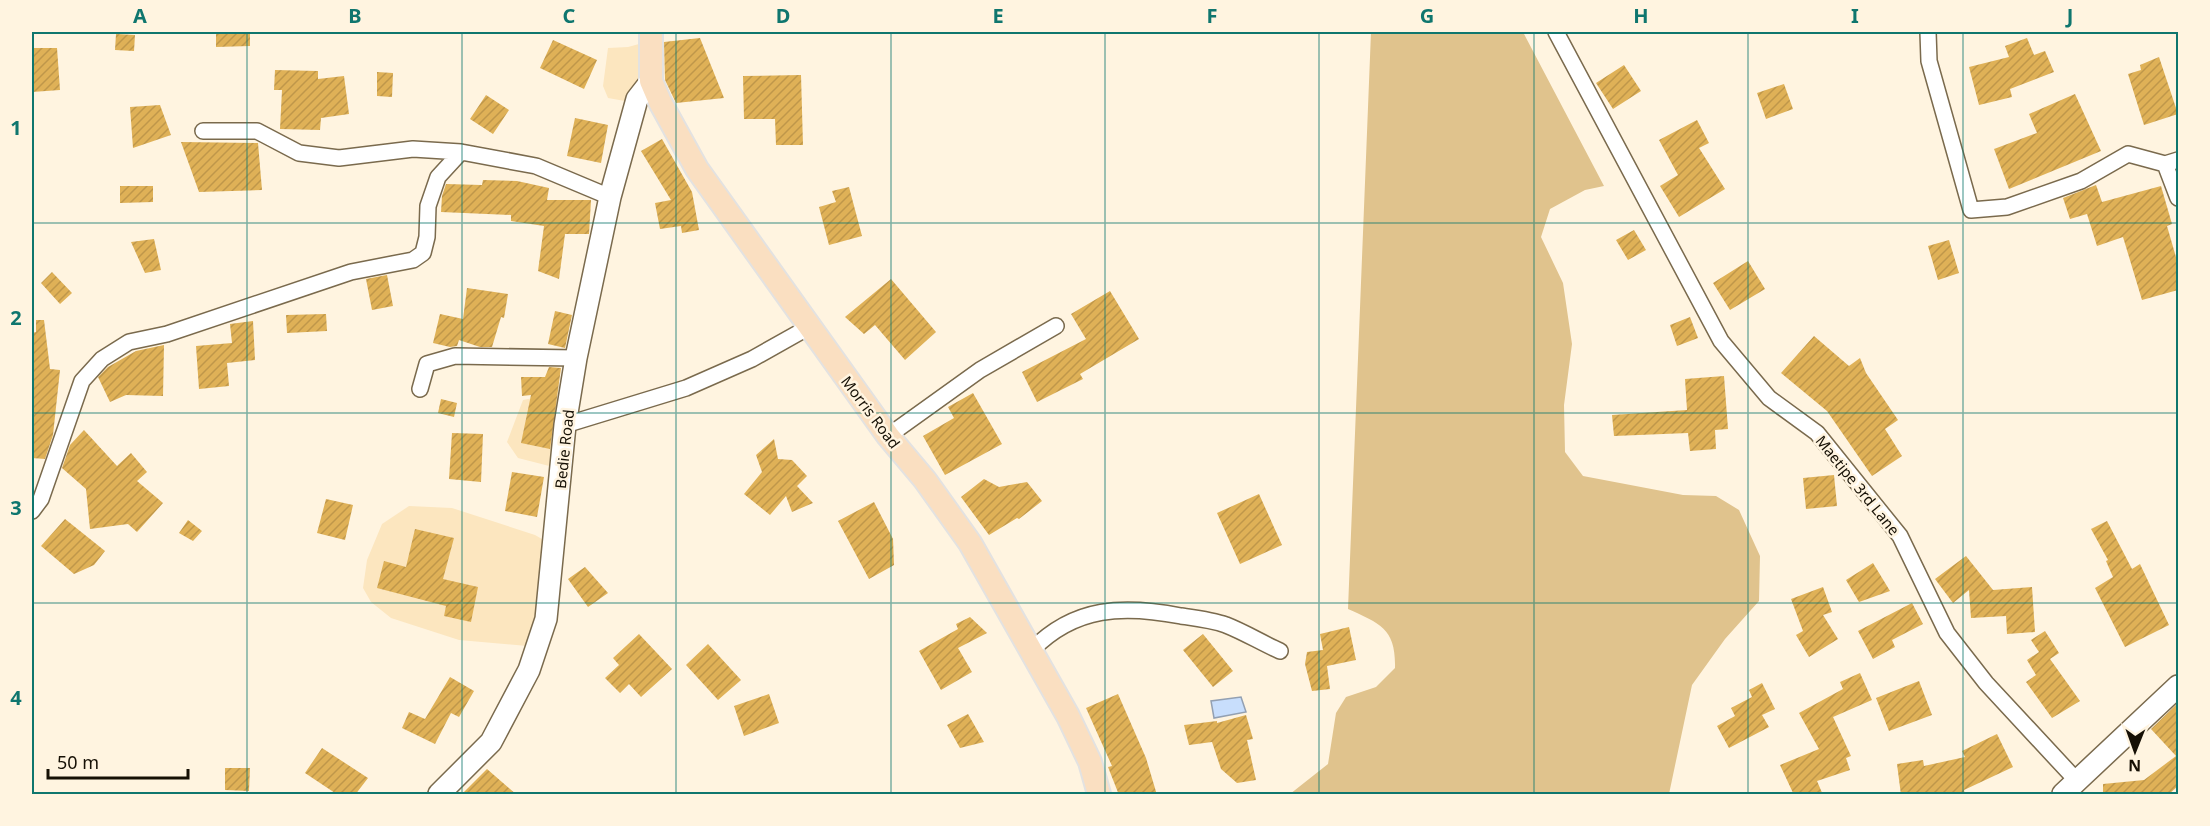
<svg xmlns="http://www.w3.org/2000/svg" width="2210" height="826" font-family="'Noto Sans',sans-serif">
  <style>
    .built { fill: #fce6bf }
    .green { fill: #e0c38d }
    .water { fill: #c8defc; stroke: #93a0b2; stroke-width: 1.5 }
    .building { fill: url(#building-hatch) }
    .lines { fill: none; stroke-linecap: round; stroke-linejoin: round }
    .street-casing { stroke: #7a6a4d; stroke-width: 18 }
    .secondary-casing { stroke: #7a6a4d; stroke-width: 24 }
    .primary-casing { stroke: #e3e2e1; stroke-width: 26 }
    .street { stroke: #fff; stroke-width: 15 }
    .secondary { stroke: #fff; stroke-width: 21 }
    .primary { stroke: #fadfc1; stroke-width: 22 }
    .grid { fill: none; stroke: #0f766e; stroke-width: 1.5; stroke-opacity: 0.55 }
    .labels { text-anchor: middle; dominant-baseline: central; stroke-width: 5; stroke-linejoin: round; paint-order: stroke }
    .street-label { font-size: 15px; fill: #161005; stroke: #fff4e0 }
    .neatline { fill: none; stroke: #0f766e; stroke-width: 2 }
    .grid-label { font-size: 20px; text-anchor: middle; font-weight: bold; fill: #0f766e }
  </style>
  <defs>
    <pattern id="building-hatch" width="6" height="6" patternUnits="userSpaceOnUse" patternTransform="scale(1.5)"><rect width="6" height="6" fill="#dfb157"/><path d="M-1 1l2-2M0 6l6-6M5 7l2-2" fill="none" stroke="#bf974a"/></pattern>
  </defs>
  <rect width="100%" height="100%" fill="#fff4e0"/>
  <path class="built" d="M650,41L636,103L608,98L603,86L608,48L628,47Z
    M533,398L553,399L569,405L561,469L518,458L507,442L523,400Z
    M409,506L452,508L535,535L554,546L538,647L459,640L391,618L371,602L363,588L367,560L382,524Z"/>
  <path class="green" d="M1371,32H1523L1604,186L1585,190L1550,209L1541,237L1563,283L1572,344L1564,405L1565,452L1583,476L1683,495L1716,496L1739,510L1760,556L1759,601L1725,639L1692,685L1669,794H1290L1328,764L1336,713L1346,697L1376,687L1395,668C1396,629 1381,624 1348,609Z"/>
  <path class="water" d="M1241,697L1246,712L1214,718L1211,701Z"/>
  <path class="building" d="M216,32H250V46L216,47Z
    M116,34L135,35L134,51L115,50Z
    M700,38L724,98L676,103L665,80L664,42Z
    M2027,38L2034,55L2045,51L2054,72L2010,89L2012,97L1979,105L1969,67L2009,57L2005,46Z
    M553,40L597,60L584,89L540,68Z
    M32,48H57L60,90L32,92Z
    M2159,57L2178,114L2144,125L2128,74L2141,70L2140,65Z
    M1624,65L1641,91L1613,109L1596,83Z
    M275,70L318,71V79L344,76L349,114L321,118L320,130L280,129L282,90H274Z
    M377,72L393,73L392,97L377,96Z
    M801,75L803,145H776L775,119H744L743,76Z
    M1784,84L1793,109L1766,119L1757,93Z
    M2075,94L2101,151L2009,189L1994,149L2037,133L2029,114Z
    M486,95L509,110L493,134L470,119Z
    M160,105L171,135L133,148L130,107Z
    M575,118L608,125L601,163L567,156Z
    M1697,120L1709,143L1699,148L1725,189L1679,217L1660,186L1678,175L1659,140Z
    M662,139L692,192L699,230L682,233L681,226L660,229L655,203L671,200L641,151Z
    M181,142L258,143L262,190L199,192Z
    M483,180L517,181L549,188L547,200H591L589,234H565L559,279L538,271L544,226L511,221V215L441,212L442,196L446,184L482,185Z
    M2096,185L2102,202L2161,186L2172,224L2167,226L2178,264V290L2142,300L2123,237L2097,246L2087,214L2070,219L2063,198Z
    M120,186H153V202L120,203Z
    M849,187L862,236L829,245L819,207L836,202L832,191Z
    M1634,230L1646,250L1628,260L1616,240Z
    M154,239L161,270L145,273L131,242Z
    M1949,240L1959,273L1938,280L1928,246Z
    M1748,261L1765,289L1730,310L1713,283Z
    M52,272L72,293L60,304L41,283Z
    M387,275L393,306L372,310L366,279Z
    M891,279L936,332L905,360L875,325L864,334L845,317Z
    M467,288L508,294L504,318L501,317L492,347H480L459,340L457,346L450,347L433,343L440,314L463,319Z
    M1110,291L1139,339L1080,374L1083,379L1037,402L1022,372L1086,339L1071,314Z
    M555,311L572,315L565,348L548,344Z
    M326,314L327,331L287,333L286,315Z
    M1690,317L1698,338L1677,346L1670,325Z
    M36,320H44L50,369L60,370L53,435L45,459L32,458L34,356H32V333L36,332Z
    M253,321L255,360L227,363L229,386L199,389L196,346L232,343L230,324Z
    M1814,336L1849,366L1860,358L1866,373L1898,420L1885,429L1902,456L1872,476L1827,411L1781,373Z
    M164,345L163,396L126,395L110,402L98,377L108,367L136,351Z
    M549,367L561,368L550,449L521,443L531,395L522,396L521,377H545Z
    M1724,376L1728,429L1715,430L1716,449L1690,451L1688,433L1614,436L1612,415L1687,410L1685,379Z
    M973,393L1002,444L945,475L923,436L954,418L948,407Z
    M441,399L457,403L454,417L438,413Z
    M84,430L117,466L131,453L147,472L137,481L163,503L137,532L128,524L90,529L86,489L62,468L70,445Z
    M452,433L483,434L481,482L449,479Z
    M774,439L778,459L792,460L807,476L797,486L813,503L792,512L786,496L770,515L744,494L762,472L756,455Z
    M512,472L544,477L537,517L505,511Z
    M1834,475L1837,506L1806,509L1803,478Z
    M984,479L999,487L1027,482L1042,501L1019,519L1017,518L989,535L961,497Z
    M1259,494L1282,545L1240,564L1217,513Z
    M326,499L353,505L345,540L317,533Z
    M874,502L893,539L894,565L869,579L838,521Z
    M65,519L105,551L94,565L74,574L41,546Z
    M188,520L202,531L193,541L179,533Z
    M2107,521L2132,569L2140,564L2169,625L2125,647L2095,588L2113,577L2106,561L2108,560L2091,529Z
    M415,529L454,538L443,579L478,587L471,622L444,616L446,606L377,588L384,561L406,567Z
    M1966,556L1993,590L2032,587L2035,632L2007,634L2006,616L1971,618L1969,590L1953,603L1935,579Z
    M1873,563L1890,591L1859,602L1846,580Z
    M585,567L608,593L588,607L568,579Z
    M1823,587L1832,612L1823,615L1838,639L1809,657L1796,635L1803,631L1791,599Z
    M1912,603L1923,624L1892,640L1895,647L1873,659L1858,631Z
    M970,617L987,633L958,648L972,672L941,690L919,651L958,629L956,624Z
    M1349,627L1356,660L1327,666L1330,689L1312,691L1305,664L1307,652L1323,650L1320,634Z
    M2045,631L2059,653L2050,659L2080,701L2052,718L2026,682L2036,675L2027,660L2039,652L2031,640Z
    M639,634L672,669L641,697L629,684L620,693L605,678L619,665L613,658Z
    M1203,634L1233,671L1213,687L1183,650Z
    M708,644L741,680L718,700L686,665Z
    M1860,673L1872,700L1833,717L1851,756L1846,758L1850,770L1817,781L1823,795H1794L1780,765L1819,749L1799,713L1843,689L1840,682Z
    M450,677L474,691L459,717L451,713L435,744L402,728L409,712L425,719Z
    M1919,681L1932,715L1889,731L1876,698Z
    M1762,683L1775,709L1762,715L1769,727L1729,748L1717,726L1735,716L1731,708L1752,697L1749,690Z
    M769,694L779,723L744,736L734,706Z
    M1118,694L1146,758L1157,795H1119L1108,767L1112,766L1086,708Z
    M2178,703V786L2168,795H2103V784L2144,780L2176,756L2151,729Z
    M968,714L984,742L960,748L947,725Z
    M1246,715L1253,739L1247,740L1256,780L1237,783L1221,769L1212,742L1189,745L1184,725L1217,721V723Z
    M1997,734L2013,767L1964,790L1965,795H1901L1897,764L1923,760L1924,766L1965,757L1962,751Z
    M322,748L368,778L355,795H338L305,773Z
    M225,768H250L249,791L225,790Z
    M487,769L517,795H461Z"/>
  <g class="lines">
    <defs>
      <path id="street" d="M1556,32L1721,341L1769,398L1817,433L1900,536L1947,633L1986,683L2077,781
        M1928,32L1929,61L1971,210L2007,207L2081,181L2128,154L2165,164
        M203,131H257L299,153L339,158L413,149L461,152L536,166L610,197
        M2178,160L2165,164L2178,198
        M420,389L427,364L455,356L576,358
        M565,425L686,388L752,359L809,327
        M888,436L980,370L1056,326
        M32,511L41,499L82,381L102,359L129,342L167,334L351,272L413,260L423,253L427,237L428,206L438,177L461,152
        M1032,650C1075,606 1124,605 1181,616C1195,618 1212,620 1226,625C1244,632 1262,643 1280,651"/>
      <path id="secondary" d="M439,794L491,742L529,670L546,619L565,425L576,358L610,197L637,99L651,81
        M2063,794L2178,686"/>
      <path id="primary" d="M651,32V81L660,102L697,169L888,436L925,480L970,543L1068,716L1090,762L1099,794"/>
    </defs>
    <use href="#street" class="street-casing"/>
    <use href="#secondary" class="secondary-casing"/>
    <use href="#primary" class="primary-casing"/>
    <use href="#street" class="street"/>
    <use href="#secondary" class="secondary"/>
    <use href="#primary" class="primary"/>
  </g>
  <path class="grid" d="M247,32V794M462,32V794M676,32V794M891,32V794M1105,32V794M1319,32V794M1534,32V794M1748,32V794M1963,32V794M32,223H2178M32,413H2178M32,603H2178"/>
  <g class="labels">
    <g class="street-label">
      <text transform="translate(871 412) rotate(53)">Morris Road</text>
      <text transform="translate(564 449) rotate(-84)">Bedie Road</text>
      <text transform="translate(1858 485) rotate(51)">Maetipe 3rd Lane</text>
    </g>
  </g>
  <rect width="2210" height="826" fill="none" stroke="#fff4e0" stroke-width="66"/>
  <g transform="translate(2135 751) rotate(181)" stroke="#fff4e0" stroke-width="4.5" paint-order="stroke">
  <path d="M0-4.5L10 22L0 15L-10 22Z" fill="#161005"/>
  <text y="-9" font-size="16" font-weight="bold" text-anchor="middle" fill="#161005">N</text>
  </g>
  <path d="M48 769v9h140v-9" fill="none" stroke="#161005" stroke-width="3"/>
  <text x="57" y="769" font-size="18" fill="#161005" stroke="#fff4e0" stroke-width="4.5" paint-order="stroke">50 m</text>
  <rect x="33" y="33" width="2144" height="760" class="neatline"/>
  <g class="grid-label">
    <text x="140" y="23">A</text>
    <text x="355" y="23">B</text>
    <text x="569" y="23">C</text>
    <text x="783" y="23">D</text>
    <text x="998" y="23">E</text>
    <text x="1212" y="23">F</text>
    <text x="1427" y="23">G</text>
    <text x="1641" y="23">H</text>
    <text x="1855" y="23">I</text>
    <text x="2070" y="23">J</text>
    <text x="16" y="135">1</text>
    <text x="16" y="325">2</text>
    <text x="16" y="515">3</text>
    <text x="16" y="705">4</text>
  </g>
</svg>
